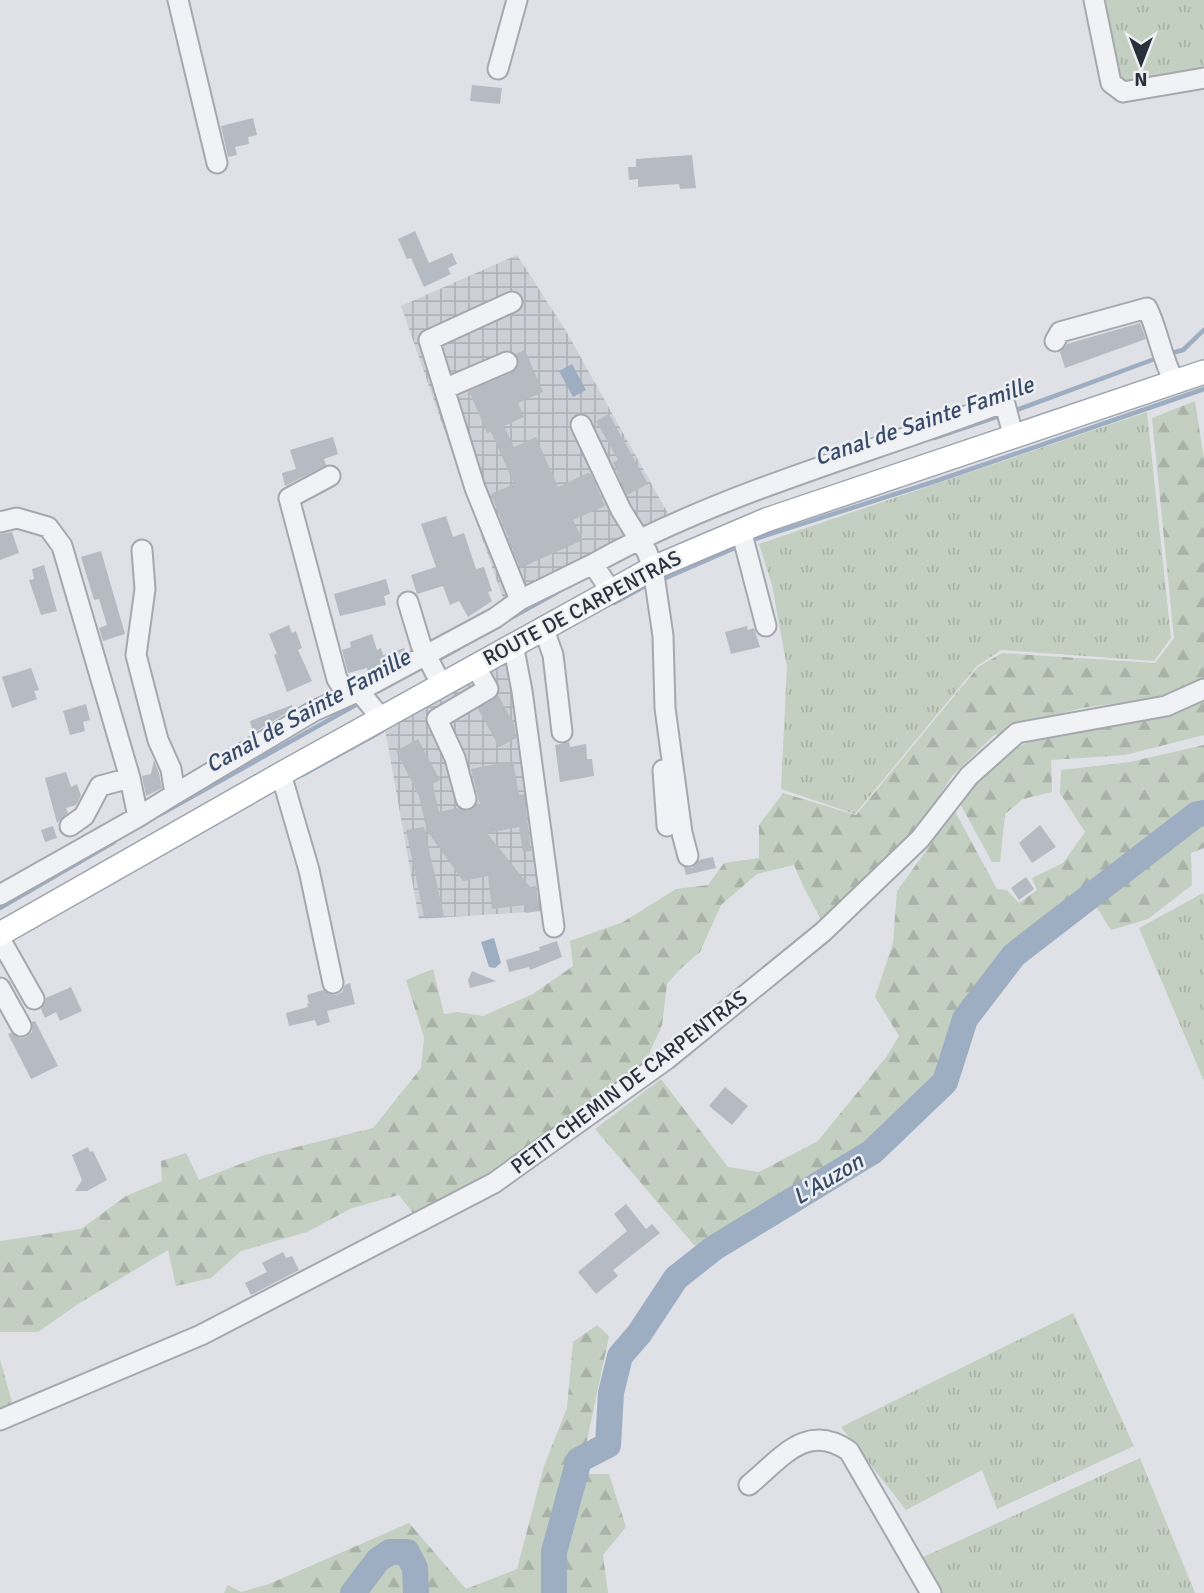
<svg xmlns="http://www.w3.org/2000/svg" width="1204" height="1593" font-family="Signika,sans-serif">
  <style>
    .industrial { fill: url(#industrial-grid) }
    .grass { fill: url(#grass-tufts) }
    .forest { fill: url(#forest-firs) }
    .water { fill: #9dadc2 }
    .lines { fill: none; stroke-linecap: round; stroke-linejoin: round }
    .stream { stroke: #9dadc2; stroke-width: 4.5 }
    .river { stroke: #9dadc2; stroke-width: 26 }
    .building { fill: #b6bac2 }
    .minor-casing { stroke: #a5a8af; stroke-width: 23 }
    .major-casing { stroke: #9fa5b0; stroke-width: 26 }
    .minor { stroke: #f1f2f5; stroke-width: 19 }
    .major { stroke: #fff; stroke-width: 23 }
    .labels { text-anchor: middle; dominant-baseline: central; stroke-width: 5; stroke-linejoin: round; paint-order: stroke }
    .street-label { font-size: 21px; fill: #292f3b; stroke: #eef0f4 }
    .water-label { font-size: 23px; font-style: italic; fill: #384c6a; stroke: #eef0f4 }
  </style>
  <defs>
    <pattern id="industrial-grid" width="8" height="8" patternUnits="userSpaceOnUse" patternTransform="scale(1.75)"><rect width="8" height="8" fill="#cdd0d7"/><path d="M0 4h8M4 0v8" fill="none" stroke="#b0b3b9"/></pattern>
    <pattern id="grass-tufts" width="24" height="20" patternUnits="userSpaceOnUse" patternTransform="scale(1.75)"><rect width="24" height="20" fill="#c3cfc1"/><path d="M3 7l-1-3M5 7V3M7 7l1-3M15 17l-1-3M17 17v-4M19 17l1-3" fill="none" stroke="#a8b2a7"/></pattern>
    <pattern id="forest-firs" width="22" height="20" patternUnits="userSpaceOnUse" patternTransform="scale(1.75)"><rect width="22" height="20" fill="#c3cfc1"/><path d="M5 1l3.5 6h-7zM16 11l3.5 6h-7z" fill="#a8b2a7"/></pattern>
  </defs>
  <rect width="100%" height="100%" fill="#dfe1e6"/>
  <path class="industrial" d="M517,255L566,331L670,517L505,604L401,306Z
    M520,651L559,910L419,919L385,729Z"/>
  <path class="grass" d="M1100,0H1204V68L1123,82L1117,79Z
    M1147,412L1171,638L1154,661L1001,650L977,666L855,814L781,789L787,667L772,585L759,544Z
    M1203,893L1204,897V1081L1139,928Z
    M1073,1313L1134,1446L997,1509L982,1470L906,1510L841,1427Z
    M1140,1458L1195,1593H942L921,1558Z"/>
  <path class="forest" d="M1195,401L1204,459V680L1193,687L1154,698L1082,708L1036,720L993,736L952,776L926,817L887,864L822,921L805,890L794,865L757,874L721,905L700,952L679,970L667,984L662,1025L646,1061L608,1098L544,1143L416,1217L399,1195L352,1208L307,1232L241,1251L211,1278L176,1286L168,1250L78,1304L38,1332H0V1241L81,1229L126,1196L162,1181L161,1161L186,1153L199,1180L261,1156L373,1128L421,1068L424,1037L406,980L433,969L444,1014L458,1012L483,1016L533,994L573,966L570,941L623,922L676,889L708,885L724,863L759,858V825L783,793L856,815L978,667L1002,653L1155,663L1174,638L1152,418Z
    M1204,699V735L1125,755L1051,760L1052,792L1023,799L1005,814L1000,862H992L957,798L1001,754L1027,743Z
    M1204,745V848L1191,853L1192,885L1148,919L1111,930L1086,891L1009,949L959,1015L940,1077L925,1088L866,1145L704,1252L693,1244L595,1129L661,1079L728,1167L759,1172L818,1141L887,1056L899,1036L875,997L893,943L897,891L926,851L951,804L997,889L1007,890L1019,903L1037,890L1032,878L1063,863L1085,832L1060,793L1061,770L1130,762Z
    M597,1325L609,1336L580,1474H609L626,1527L603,1555L608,1593H224L228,1585L241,1592L269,1584L409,1523L466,1589L517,1569L544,1466L567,1408L573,1342Z
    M0,1359L13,1406L0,1412Z"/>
  <path class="water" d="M572,364L586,390L573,397L559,371Z
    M494,938L501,963L495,968L489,967L481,942Z"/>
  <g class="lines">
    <path class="stream" d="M1168,354L1183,350L1204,330
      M1014,411L1160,357
      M934,438L1002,415
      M755,539L936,481L1204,389
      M661,580L737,547
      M614,603L647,585
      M509,619L556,593
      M436,661L459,648
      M302,775L382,731
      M161,814L361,702
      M0,908L114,842"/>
    <path class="river" d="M353,1593L378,1560L390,1552H407L415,1568L416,1593
      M554,1593V1552L579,1460L608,1445L611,1393L620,1356L639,1334L676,1278L714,1248L872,1152L945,1082L965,1019L1014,955L1197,814L1204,813"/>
  </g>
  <path class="building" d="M472,85L502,88L500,104L470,101Z
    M253,118L257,135L248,137L249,144L235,147L237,155L228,157L221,126Z
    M692,155L696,188L680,189L679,184L638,187V179L629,180L628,167H636V159Z
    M415,231L429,263L452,253L457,264L448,268L451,274L424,287L411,258L407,259L398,239Z
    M1140,323L1146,339L1065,368L1060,352L1067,344Z
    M525,350L543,392L518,403L524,417L504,426L514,447L536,437L558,487L588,473L591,474L605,506L573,520L583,540L520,568L491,494L514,484L491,432L487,433L469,391L512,373L519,364L516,354Z
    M609,414L648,484L627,495L613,463L618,460L596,421Z
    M333,437L338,454L324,459L326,465L285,486L282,473L296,469L290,450Z
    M446,516L453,537L464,533L476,569L484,567L492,591L488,592L492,601L468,617L459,601L450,605L443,586L417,594L411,575L436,567L421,524Z
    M12,532L19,553L0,560V534Z
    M101,551L125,634L103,641L99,628L107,625L99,599L94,600L81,557Z
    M44,565L57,611L41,615L29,580L34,579L32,569Z
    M386,579L390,594L384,596L386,605L340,616L334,594Z
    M289,625L292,633L296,631L302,648L298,650L312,681L287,692L274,655L277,654L269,634Z
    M747,626L748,630L754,628L760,647L731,654L725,632Z
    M372,634L377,650L381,648L383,655L404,648L406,652L368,672L367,668L348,673L342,650L351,647L350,642Z
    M31,668L39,690L34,691L37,699L12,708L2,677Z
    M498,695L514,724L516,738L499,747L478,709Z
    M86,704L90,720L83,722L85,731L70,735L63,711Z
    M292,705L293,709L253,733L250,721Z
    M418,739L440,780L433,784L439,812L458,808L468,811L480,804L471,769L513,761L519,795L524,794L531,851L523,852L519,827L487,833L530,887L536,886L539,911L526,913L525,905L492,909L488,876L463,881L427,831L419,796L396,751Z
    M569,742L570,747L586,744L587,759H592L594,776L560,782L555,745Z
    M154,760L159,773L162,788L146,796L142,776L151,774Z
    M66,772L71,787L77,784L81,796L76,805L66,808L68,813L57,823L45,778Z
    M1040,825L1056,847L1032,863L1019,843Z
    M53,826L57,838L45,842L41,830Z
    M424,827L444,916H424L406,830Z
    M713,857L716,868L686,875L684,867L692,868L699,860Z
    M1026,877L1034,889L1019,900L1011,888Z
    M557,941L562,957L530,970L529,967L509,972L506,960L540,950L539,947Z
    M472,971L496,981L470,988L468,980Z
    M350,983L355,1004L327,1011L330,1022L317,1026L315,1020L289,1026L286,1013L308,1007L307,1004L309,1003L307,995L323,990L329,994L336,995L342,992L345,985Z
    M71,987L82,1011L60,1021L56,1012L45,1018L41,1009L46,998Z
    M35,1021L58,1066L31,1079L8,1034L11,1033L20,1038L26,1037L32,1032V1022Z
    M725,1087L748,1106L732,1125L709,1106Z
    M88,1147L90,1152L93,1151L107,1180L87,1191H75L82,1180L72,1155Z
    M626,1204L646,1229L652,1224L660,1233L613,1270L618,1276L596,1294L578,1272L627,1231L614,1214Z
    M283,1252L286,1258L292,1256L299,1270L251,1295L245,1283L267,1272L262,1263Z"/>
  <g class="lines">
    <defs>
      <path id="minor" d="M178,0L217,163
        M1094,0L1111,83L1123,92L1204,78
        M498,69L517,0
        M512,302L429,340L475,488L520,600L593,564L610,590
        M1055,341L1060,332L1147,308C1159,332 1161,359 1175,382
        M444,389L507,362
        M581,425L621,510L647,552L653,568L663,636L665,708L682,833L688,856
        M330,476L289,498L337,679L348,696
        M0,522L17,518L48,527L62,546L130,778L138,817L0,895
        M741,530L766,626
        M593,564C718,494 858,457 991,407L1005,404L1013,435
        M408,602L421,645L441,684
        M543,627L553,655L562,732
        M513,644L522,691L554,927
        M359,691L495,618L520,600
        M663,770L667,826
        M281,774L309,870L333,983
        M175,794L314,711L359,691L381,718
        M466,799L455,758L437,719L488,689L475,665
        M138,817L175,794L171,769L158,740L136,655L145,589L142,550
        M70,826L84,816L100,786L130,778
        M0,939L34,999
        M0,988L21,1026
        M0,1420L201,1335L494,1183L667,1059L823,932L920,839L969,776L1017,733L1166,706L1204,689
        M749,1485C781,1459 806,1421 849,1451L931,1593"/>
      <path id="major" d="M0,934L281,774L653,568L766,520L1204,372"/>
    </defs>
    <use href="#minor" class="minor-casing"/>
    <use href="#major" class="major-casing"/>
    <use href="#minor" class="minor"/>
    <use href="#major" class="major"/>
  </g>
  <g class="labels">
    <g class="street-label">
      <text transform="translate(582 608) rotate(-28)">ROUTE DE CARPENTRAS</text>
      <text transform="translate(629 1082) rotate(-37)">PETIT CHEMIN DE CARPENTRAS</text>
    </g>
    <g class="water-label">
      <text transform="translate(924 421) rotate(-19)">Canal de Sainte Famille</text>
      <text transform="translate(308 711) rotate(-29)">Canal de Sainte Famille</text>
      <text transform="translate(828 1179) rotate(-31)">L'Auzon</text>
    </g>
  </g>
  <g transform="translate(1141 63) rotate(180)" stroke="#eef0f4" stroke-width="5" paint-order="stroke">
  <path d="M0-5L12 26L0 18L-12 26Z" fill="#292f3b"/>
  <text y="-10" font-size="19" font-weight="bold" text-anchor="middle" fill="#292f3b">N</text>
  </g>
</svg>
